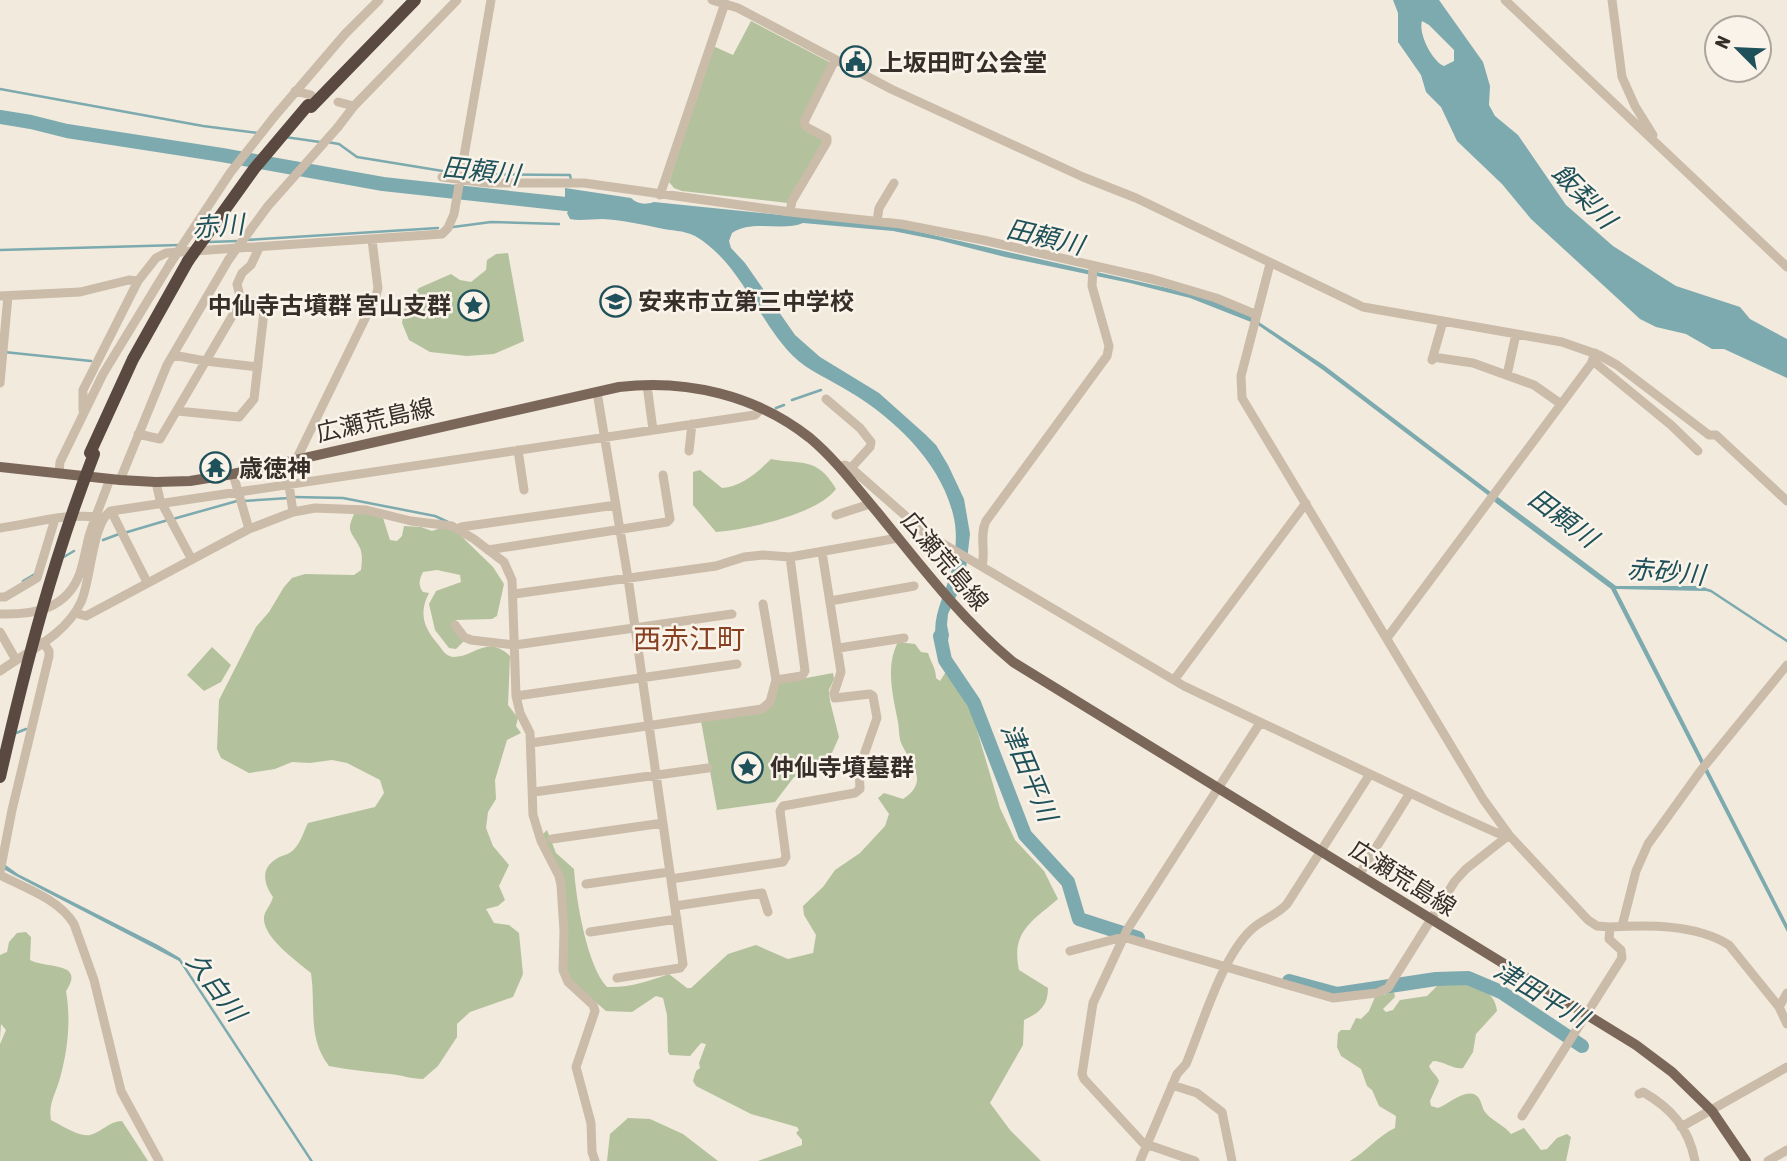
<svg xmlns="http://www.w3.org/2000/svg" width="1787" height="1161" font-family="'Asap Condensed','Noto Sans JP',sans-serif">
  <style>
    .green { fill: #b3c29d }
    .water { fill: #7caaaf; fill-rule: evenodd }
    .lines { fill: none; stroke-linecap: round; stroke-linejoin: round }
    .stream { stroke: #7caaaf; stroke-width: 2.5 }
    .river { stroke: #7caaaf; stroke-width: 14 }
    .minor { stroke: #cbbba9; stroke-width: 9 }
    .major { stroke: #7a675a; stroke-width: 10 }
    .highway { stroke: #594940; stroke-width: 12 }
    .minor-bridge { stroke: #cbbba9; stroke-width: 9 }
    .highway-bridge { stroke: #594940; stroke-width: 12 }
    .labels { text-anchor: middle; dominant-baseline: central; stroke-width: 5; stroke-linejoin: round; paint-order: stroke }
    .poi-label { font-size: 24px; font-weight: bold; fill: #382e29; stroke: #faf3ea; text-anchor: start }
    .street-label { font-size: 24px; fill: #382e29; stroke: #faf3ea }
    .water-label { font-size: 26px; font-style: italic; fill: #1e5159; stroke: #faf3ea }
    .quarter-label { font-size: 28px; fill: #874122; stroke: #faf3ea }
  </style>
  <rect width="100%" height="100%" fill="#f2eadd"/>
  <path class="green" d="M751,21L831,63L801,122L824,138V143L788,203L682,191L674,188L669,182L713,46L733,55Z
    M508,253L524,341L494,354L467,356L430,352L409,340L402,323L405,306L419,288L451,274L460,280L471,282L486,270L487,260L496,254Z
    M771,459C801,465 817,456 836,489C816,515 748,529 716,532L693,505V472L700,470L722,488C741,487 757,473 771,459Z
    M367,513L383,518L390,540L397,541L402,536L404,526L421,527L432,531L444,527L458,533L493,567L504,584L497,616L492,619L456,620L452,625L464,641L456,649L449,648L435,630L429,604L436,591L461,582L460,575L437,570L423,572C419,580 418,585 423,592L429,593C419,612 423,627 437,643C442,649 445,656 453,657C475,657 487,634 510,656L508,705L518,718L516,726L521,733L507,740L495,780L496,799L488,812L486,828L493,846L509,865L499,886L505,900L498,906L486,909L494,923L509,925L519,933L523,974L513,997L470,1012L457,1024V1037L438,1066L423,1079C411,1079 402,1075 390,1074C370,1072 350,1070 329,1066C307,1038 316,1006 311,973C297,961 262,937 264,917C265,910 271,905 273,897C264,884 260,869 276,859C280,856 287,855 291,852C300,845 303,833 308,823L375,807L384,793L380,780L347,763L332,760L310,763L292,762L275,769L249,773L221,758L217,749L219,700L256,627L269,612L284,587L292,578L305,574L354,575L361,570C362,562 363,553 359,546C351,531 346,532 354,514Z
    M898,642L915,644L921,652L928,653C931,663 936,668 936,678L940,681L947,670L971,710L1000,808L1015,840L1044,871L1058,899C1031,922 1011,932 1019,970L1048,988C1048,1006 1039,1013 1024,1020L1023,1045L990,1103L1010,1130L1041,1161H758L802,1145V1140L796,1133L799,1130L797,1127L751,1114L696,1086L693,1081L696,1071L700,1068L699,1063L706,1044L701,1043L690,1056L670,1055L668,1052L667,1015L663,998L656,996L632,1012L606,1011L571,981L567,971L564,887L543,834L547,830L556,853L574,869C576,900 587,966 607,987C629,988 649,981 669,974L687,988H691L728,954L756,945L788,959L813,953L816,935L804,915L803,906L823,887L835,870L860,853L885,826L889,814L878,798L884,793L903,799C931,781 910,763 901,743C899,737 899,728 898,722C893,696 885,667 898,642Z
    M212,647L231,665L221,682L204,691L187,675Z
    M833,673L834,679L829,690L830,701L839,737L824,771L794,777L775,802L717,810L701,721L762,711L779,683Z
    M26,932L31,937L30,960C46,969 86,961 66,991C71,1019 68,1050 60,1078C56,1093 48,1104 51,1120C61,1125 78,1137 90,1135C102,1132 109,1121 122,1121L148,1161H0V1044L6,1030L1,1024L0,1039V955L7,952L9,942L17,933Z
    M1449,980C1468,983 1495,987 1497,1011L1476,1034L1473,1052L1463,1068C1454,1070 1444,1061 1433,1061L1429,1066C1432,1073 1437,1075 1439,1081L1430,1101L1431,1106L1438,1108C1449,1104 1468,1086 1478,1097C1482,1102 1482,1108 1485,1112C1492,1121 1504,1125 1511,1134L1524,1128L1541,1150L1547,1149L1557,1138L1567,1134L1571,1137L1566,1161H1350C1367,1151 1378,1136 1395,1128L1396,1116L1379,1106L1372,1090L1367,1086L1361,1069L1341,1056L1337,1047L1338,1033L1341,1030H1350L1356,1018L1361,1019L1369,1011L1375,997L1394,992L1395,997L1383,1009L1386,1012L1393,1010L1400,1000L1427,996L1441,982Z
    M628,1118L650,1119L683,1134L718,1161H607L610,1134Z"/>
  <path class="water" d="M1393,0H1439L1483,62L1490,86L1489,105L1495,116L1518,135L1566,205L1613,246L1676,286L1740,307L1750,319L1787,339V378L1724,349H1712L1686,334L1656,327L1640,319L1531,219L1502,184L1457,141L1441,107L1426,92L1421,75L1398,42V13ZM1422,21L1429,25L1454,50V61L1444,66C1432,61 1418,33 1422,21Z
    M565,188L631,198C637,204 645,205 654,202L898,227L1176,290L1211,300L1252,317L1251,322L1190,298L1130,283L1005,257L938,240L893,231L803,223C783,232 752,219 732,233L729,241L731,248L745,263L795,335L820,357L879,393L926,435L936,445L948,465L964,499L970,534L966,569L960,588L948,614L947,625L949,635L945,657C923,629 944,600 951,572C956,553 958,533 953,514C940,462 895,419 850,392C830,379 809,372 792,355C757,319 740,262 695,236C683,230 672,231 659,228C640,224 622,220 602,219C591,219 580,221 570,219L567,213L569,210L565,209Z
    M1259,322L1325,366L1492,493L1489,496L1323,370L1258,325Z
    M1495,495L1616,586H1696L1707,588L1705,591L1616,589L1787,924V932L1611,589L1496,503L1492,499Z
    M0,861L18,874L158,945L180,958L313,1161H310L179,961L14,875L0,867Z"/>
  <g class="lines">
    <path class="stream" d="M0,89L203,126L258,133
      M285,137L320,142
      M327,142L339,144L357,157L455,173
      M467,174L570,175L571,180
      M453,227L491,222L559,224
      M246,240L438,228
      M207,242L239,241
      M0,250L180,245
      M4,352L91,361
      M792,400L821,390
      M776,408L784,405
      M293,497L343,498L435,516L448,522
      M243,501L289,498
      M173,519L237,501
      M124,533L168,520
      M103,540L119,534
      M62,558L74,551
      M23,581L35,574
      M1704,589L1711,591L1787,641
      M16,733L26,729"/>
    <path class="river" d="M0,117L31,122L67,131L222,155L383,184L584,206
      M940,636L945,660L974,703L1025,835L1068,882L1079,919L1138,938
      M1289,981L1337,994L1436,979L1468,978L1501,992L1582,1046"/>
    <path class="minor" d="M712,0L738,8L891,89L1083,177L1136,198L1363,307L1562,342L1599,355L1617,365L1709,435H1716L1787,501
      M1505,0L1787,267
      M1612,0L1622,77L1635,106L1653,135
      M295,91L311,95
      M338,102L354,106
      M274,117L345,34L379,0
      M338,127L354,106L457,0
      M442,177L487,183H584L790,212L901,224L983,240L1152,279L1216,298L1257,315
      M660,195L725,3
      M790,212L792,201L827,142V138L806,127L804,122L835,60
      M877,221L879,208L894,183
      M1270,264L1241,376L1242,398L1483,799L1509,835L1588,920L1597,926L1610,927C1648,925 1696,924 1729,945L1779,1007L1787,1024
      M0,296L80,292L129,280L138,281L156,258L166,253L442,234L448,228L454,214L491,0
      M173,355L205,361L258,367
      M1433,357L1473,363L1534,385L1561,404
      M1432,360L1443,321
      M1593,361L1671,425L1698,451
      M1507,375L1516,334
      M0,383L8,296
      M647,385L653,430
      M597,392L628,578L683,964L680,968L617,978
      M826,399L860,428L871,442L870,447L851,468
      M83,410V390L138,281
      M177,411L239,417L254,399L265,303L241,301
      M138,434L160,439L241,301L237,284L242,273L251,265L259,248
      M518,450L524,490
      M689,451L692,424
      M840,467L845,465L851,468L925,533L1184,686L1446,810L1497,833L1509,835
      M59,474L60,462L103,374L170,264
      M233,474L249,529
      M120,480L167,365L229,259
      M156,482L160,500L191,558
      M111,511L147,582
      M293,512L289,485L296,460L376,296L378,288L372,240
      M836,515L870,504
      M0,528C31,524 65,513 96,517
      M459,529L461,527L616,505
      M488,550L667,522L670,519L663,475
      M982,566C986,551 979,536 986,521L1107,356L1109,346L1092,286L1093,267
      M514,594L716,566L744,557L763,555L790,557L898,538
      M0,597H5L37,578L55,519
      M830,601L914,586
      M763,604L776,680
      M75,613L86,616L249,529L293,512L315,508L366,510L411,521L452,526L474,539L504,562L512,580L516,696L520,713L530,733L533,815L541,841L559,876L561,885L564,931L563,970L568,982L593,1005L595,1011L576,1067L591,1123L592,1152L595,1161
      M0,614C35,615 67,609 80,573C84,561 86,548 89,536C95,517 103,498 110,479
      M455,625L464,637L471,640L515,645L732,614
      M0,632L16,660
      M1387,638L1591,364L1595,353
      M839,648L904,638
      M0,671C28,651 66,635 81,602C91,581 92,522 111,511L755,415L761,409
      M1174,680L1306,503
      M516,696L737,664
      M531,743L762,709L770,702L776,680L802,676L805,671L790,557
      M534,792L708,768
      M552,839L663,823
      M0,872L12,810L49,656V651L43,642
      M0,875C25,888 59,899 74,924L94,980L121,1091L159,1161
      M1359,875L1410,793
      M671,879L783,862L786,857L780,811L783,806L855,793L860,789L859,769L877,718L873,696L870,694L835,698L834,693L841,672L822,552
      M586,884L669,872
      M675,906L762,893L768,912
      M1622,926L1636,871L1648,844L1702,769L1787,665
      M590,932L677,919
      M1070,951L1123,937L1333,998L1377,993L1388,988L1455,881L1466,869L1509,835
      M1779,1007L1787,993
      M1172,1085L1197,1093L1222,1112L1232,1161
      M1639,1094L1643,1092C1671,1108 1689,1128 1695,1161
      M1522,1116L1622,958L1621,950L1609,939L1610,927
      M1681,1127L1787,1067
      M1140,1161L1177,1074L1186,1064C1202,1026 1222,956 1252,929C1263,919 1277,915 1287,904L1370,774
      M1195,1161L1143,1143L1084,1079L1082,1074L1093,1003L1127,930L1260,723
      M1768,1161L1787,1150"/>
    <path class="major" d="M0,467L120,480L156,482L190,481L233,474L619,387C686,379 756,395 810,438C836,460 856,487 878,513C921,566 961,619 1013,662L1636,1045L1672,1072L1712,1111L1746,1161"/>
    <path class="highway" d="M311,107L415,0
      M90,453L133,359L188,261"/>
    <path class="minor-bridge" d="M229,259L268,206L338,127
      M170,264L230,173L274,117"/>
    <path class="highway-bridge" d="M188,261L254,169L308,105
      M0,777C25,667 53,559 94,454"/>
  </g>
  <defs>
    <symbol id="civic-ring" viewBox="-11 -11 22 22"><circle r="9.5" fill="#faf3ea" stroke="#1e5159" stroke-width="1.5"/><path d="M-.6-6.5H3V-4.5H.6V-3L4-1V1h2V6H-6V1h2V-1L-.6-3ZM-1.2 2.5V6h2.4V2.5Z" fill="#1e5159"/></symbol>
    <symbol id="school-ring" viewBox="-11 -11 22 22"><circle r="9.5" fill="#faf3ea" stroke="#1e5159" stroke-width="1.5"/><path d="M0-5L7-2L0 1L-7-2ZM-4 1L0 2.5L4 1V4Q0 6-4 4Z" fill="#1e5159"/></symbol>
    <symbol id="sight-ring" viewBox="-11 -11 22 22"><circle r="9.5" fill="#faf3ea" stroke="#1e5159" stroke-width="1.5"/><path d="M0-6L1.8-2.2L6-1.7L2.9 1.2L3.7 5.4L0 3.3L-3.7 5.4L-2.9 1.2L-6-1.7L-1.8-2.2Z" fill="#1e5159"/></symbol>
    <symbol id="temple-ring" viewBox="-11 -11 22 22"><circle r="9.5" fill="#faf3ea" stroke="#1e5159" stroke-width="1.5"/><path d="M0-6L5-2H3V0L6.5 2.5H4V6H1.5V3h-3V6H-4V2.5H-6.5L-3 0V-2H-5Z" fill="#1e5159"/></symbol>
  </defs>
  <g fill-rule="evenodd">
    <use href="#civic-ring" x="838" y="44" width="35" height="35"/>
    <use href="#school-ring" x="598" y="284" width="35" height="35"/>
    <use href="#sight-ring" x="456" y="288" width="35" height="35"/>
    <use href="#temple-ring" x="198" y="450" width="35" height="35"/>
    <use href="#sight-ring" x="730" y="750" width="35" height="35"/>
  </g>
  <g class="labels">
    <g class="poi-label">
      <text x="879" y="62">上坂田町公会堂</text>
      <text x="638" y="301">安来市立第三中学校</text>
      <text x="451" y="305" text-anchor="end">中仙寺古墳群 宮山支群</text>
      <text x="239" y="468">歳徳神</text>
      <text x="770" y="767">仲仙寺墳墓群</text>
    </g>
    <g class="street-label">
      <text transform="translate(375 420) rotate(-13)">広瀬荒島線</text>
      <text transform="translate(945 561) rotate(50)">広瀬荒島線</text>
      <text transform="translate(1403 878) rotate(32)">広瀬荒島線</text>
    </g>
    <g class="water-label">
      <text transform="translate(481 171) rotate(6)">田頼川</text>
      <text transform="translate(1584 196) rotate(46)">飯梨川</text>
      <text transform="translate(218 226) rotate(-4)">赤川</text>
      <text transform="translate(1045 237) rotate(13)">田頼川</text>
      <text transform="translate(1563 518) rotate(37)">田頼川</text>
      <text transform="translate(1666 572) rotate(5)">赤砂川</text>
      <text transform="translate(1029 772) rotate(67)">津田平川</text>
      <text transform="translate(216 987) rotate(53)">久白川</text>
      <text transform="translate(1541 994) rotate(31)">津田平川</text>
    </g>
    <g class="quarter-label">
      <text x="689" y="639">西赤江町</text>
    </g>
  </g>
  <g transform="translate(1738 49) rotate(294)"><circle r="33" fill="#faf3ea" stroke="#aca49d" stroke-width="2"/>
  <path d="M0-5L12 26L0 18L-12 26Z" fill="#1e5159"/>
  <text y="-10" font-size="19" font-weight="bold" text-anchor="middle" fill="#382e29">N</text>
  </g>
</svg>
